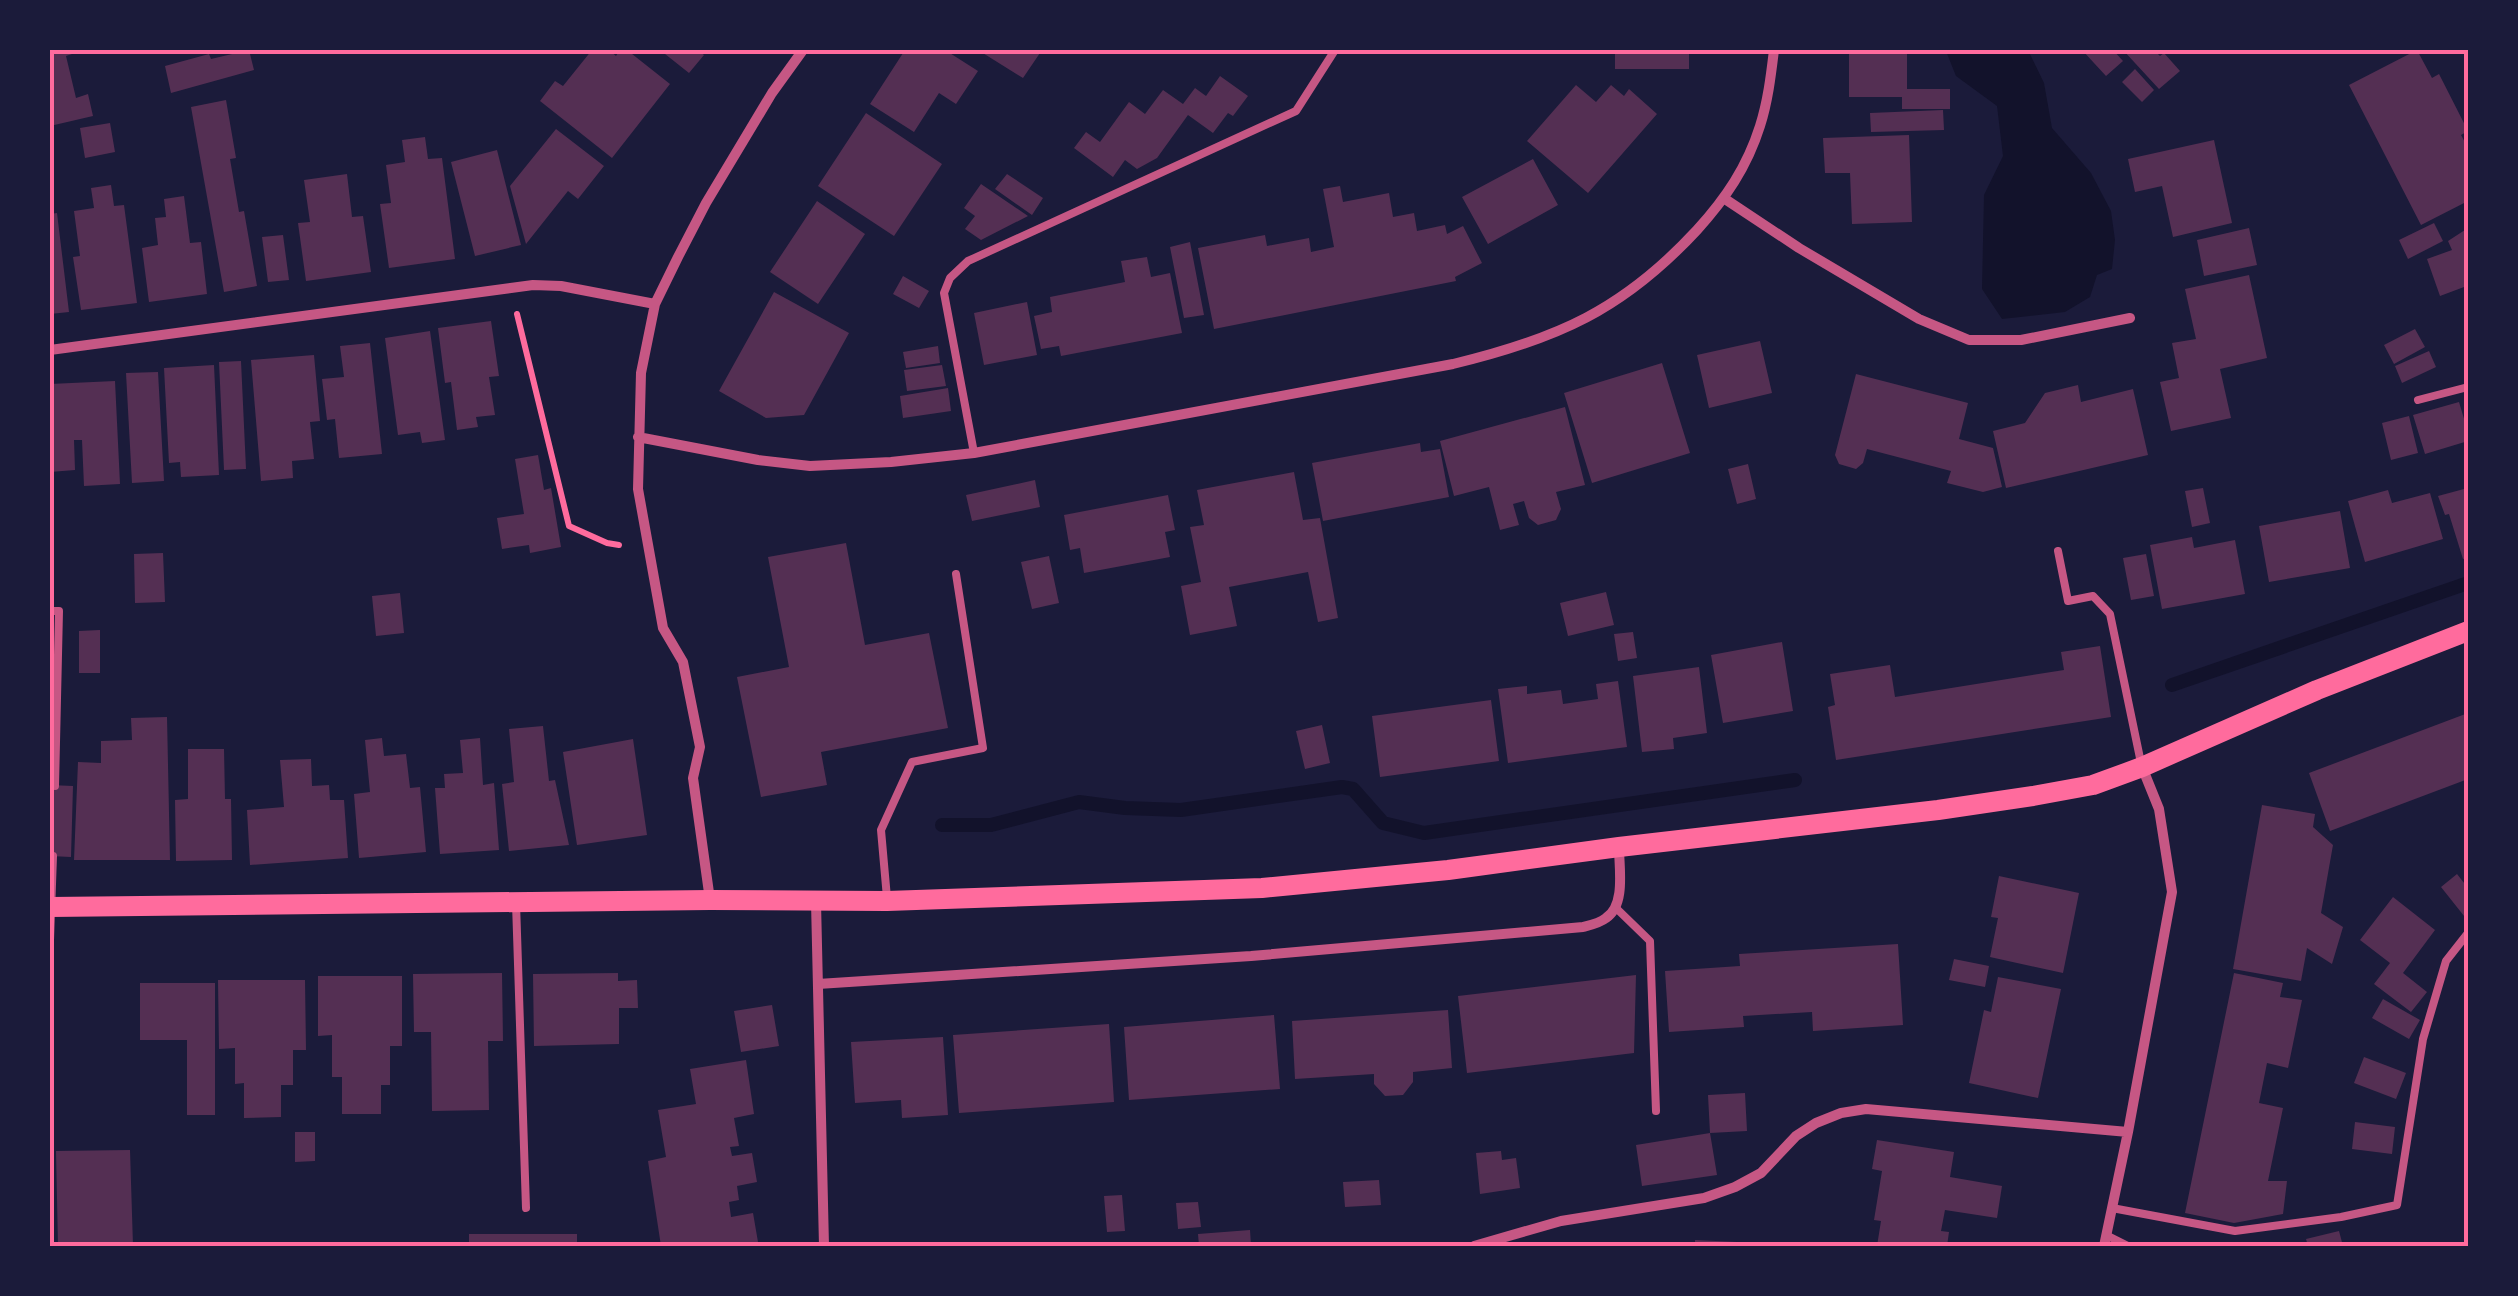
<svg xmlns="http://www.w3.org/2000/svg" width="2518" height="1296" font-family="'IBM Plex Serif',serif">
  <style>
    .water { fill: #12122b }
    .lines { fill: none; stroke-linecap: round; stroke-linejoin: round }
    .stream { stroke: #12122b; stroke-width: 14 }
    .building { fill: #542f53 }
    .path { stroke: #ff6b9d; stroke-width: 6 }
    .service { stroke: #c65784; stroke-width: 8 }
    .minor { stroke: #c65784; stroke-width: 10 }
    .secondary { stroke: #ff6b9d; stroke-width: 20 }
    .neatline { fill: none; stroke: #ff6b9d; stroke-width: 4 }
  </style>
  <rect width="100%" height="100%" fill="#1b1b3a"/>
  <path class="water" d="M2028,50L2044,83L2052,128L2091,173L2111,211L2115,240L2112,269L2097,275L2090,297L2065,312L2002,319L1982,289L1984,195L2003,156L1997,106L1956,76L1946,51Z"/>
  <g class="lines">
    <path class="stream" d="M2172,685L2468,583
      M942,825H991L1079,802L1125,808L1181,810L1342,787L1353,789L1383,823L1424,833L1795,780"/>
  </g>
  <path class="building" d="M50,50H84L66,56L76,98L88,94L93,116L50,126Z
    M249,50L254,70L171,93L165,66L209,54L211,59Z
    M592,50H609L616,56L620,50H627L670,84L612,158L540,101L555,81L563,86Z
    M660,50H698L704,55L689,73Z
    M905,50H945L978,71L956,104L939,93L914,132L870,104Z
    M978,50H1042L1023,78Z
    M1615,50H1689V69H1615Z
    M1849,50H1907V89H1950V109H1902V97H1849Z
    M2082,50H2113L2123,61L2106,76Z
    M2123,50H2154L2160,56L2164,53L2180,71L2159,89Z
    M2417,50L2432,78L2439,74L2468,131L2461,135L2468,148V201L2421,225L2349,85Z
    M2135,69L2154,90L2142,102L2122,82Z
    M1220,76L1248,96L1233,116L1228,113L1213,133L1188,115L1157,158L1137,169L1125,160L1113,177L1074,148L1086,132L1100,142L1129,102L1145,114L1163,90L1183,104L1195,88L1206,96Z
    M1576,85L1596,102L1611,85L1624,96L1629,89L1657,114L1588,193L1527,141Z
    M226,100L236,158L230,159L239,212L244,211L257,286L224,292L191,107Z
    M1943,110L1944,130L1871,132L1870,113Z
    M866,113L942,164L894,236L818,186Z
    M110,123L115,152L85,158L80,128Z
    M556,129L604,166L578,199L568,191L526,244L510,186Z
    M1909,135L1912,222L1852,224L1850,173H1825L1823,138Z
    M425,137L428,159L442,158L455,259L389,268L380,204L391,203L386,165L405,162L402,140Z
    M2214,140L2232,223L2173,237L2162,186L2135,192L2128,159Z
    M497,150L521,245L475,256L451,162Z
    M1533,159L1558,205L1488,244L1462,197Z
    M347,174L352,217L363,216L371,272L306,281L298,223L310,222L304,180Z
    M1007,174L1043,198L1032,215L995,189Z
    M981,184L1028,216L981,240L965,229L975,216L964,208Z
    M111,185L114,206L124,205L137,303L81,310L73,257L80,256L74,211L94,208L91,188Z
    M1340,186L1343,202L1389,193L1393,217L1414,213L1417,231L1445,225L1447,234L1463,226L1482,263L1455,277L1456,281L1214,329L1198,248L1265,235L1267,246L1309,238L1311,252L1334,247L1323,189Z
    M184,196L190,243L201,242L207,294L149,302L142,248L158,245L155,218L166,217L164,199Z
    M817,201L865,234L818,304L770,272Z
    M57,213L69,312L50,314V214Z
    M2434,223L2443,241L2408,259L2399,240Z
    M2249,228L2257,265L2204,276L2197,240Z
    M2468,228V295L2464,287L2440,296L2427,259L2452,250L2448,241Z
    M283,235L289,280L268,282L262,237Z
    M1190,242L1204,315L1184,318L1170,247Z
    M1147,257L1151,277L1170,273L1182,333L1061,356L1059,346L1041,349L1034,316L1052,312L1050,297L1125,282L1121,261Z
    M2249,275L2267,358L2220,369L2231,418L2171,431L2160,382L2179,378L2172,343L2196,339L2185,289Z
    M903,276L929,291L919,308L893,294Z
    M774,292L849,333L804,415L766,418L719,391Z
    M1027,302L1037,355L984,365L974,313Z
    M491,321L499,376L489,377L495,415L476,417L478,427L457,430L451,382L445,383L438,328Z
    M2415,329L2425,347L2394,364L2384,345Z
    M430,331L445,440L422,443L420,432L398,435L385,338Z
    M1760,341L1772,393L1709,408L1697,355Z
    M370,343L382,454L339,458L335,419L327,420L322,379L344,377L340,346Z
    M938,346L940,363L906,368L903,352Z
    M2429,351L2436,367L2402,383L2395,366Z
    M314,355L320,421L310,422L314,459L292,461L293,478L261,481L251,360Z
    M241,361L246,469L224,470L219,362Z
    M1662,363L1690,453L1592,483L1564,393Z
    M214,365L219,475L181,477L180,462L169,463L164,368Z
    M942,365L946,386L907,391L904,370Z
    M158,372L164,481L132,483L126,373Z
    M1856,374L1968,403L1959,439L1993,448L2002,487L1983,492L1947,483L1951,471L1867,449L1863,463L1856,469L1839,464L1835,455Z
    M115,381L120,484L84,486L82,440H74L75,470L50,472V384Z
    M2078,385L2081,402L2133,389L2148,455L2006,488L1993,431L2025,423L2045,393Z
    M948,388L951,411L903,418L900,396Z
    M2459,402L2468,432V441L2425,454L2413,415Z
    M1565,407L1585,485L1556,492L1561,509L1556,520L1538,525L1529,518L1524,501L1513,504L1519,525L1500,530L1489,487L1454,496L1440,441Z
    M2409,416L2418,453L2391,460L2382,423Z
    M1420,443L1421,452L1440,449L1449,497L1323,521L1312,463Z
    M538,455L544,490L551,488L561,547L530,553L529,545L502,549L497,518L524,514L515,459Z
    M1748,464L1756,499L1737,504L1728,469Z
    M1294,472L1303,520L1320,518L1338,618L1318,622L1308,572L1229,587L1237,626L1190,635L1181,586L1201,582L1190,527L1204,525L1197,490Z
    M1035,480L1040,507L972,521L966,495Z
    M2203,488L2210,523L2192,527L2185,491Z
    M2464,489L2466,496L2468,495V558L2463,559L2449,514L2445,515L2438,496Z
    M2388,490L2392,503L2430,493L2443,539L2365,562L2348,501Z
    M1168,495L1175,530L1165,532L1170,557L1084,573L1080,548L1070,550L1064,515Z
    M2340,511L2350,568L2269,582L2259,526Z
    M2192,537L2194,548L2235,540L2245,594L2162,609L2150,545Z
    M846,543L865,645L929,633L948,728L821,752L827,785L761,797L737,677L789,667L768,557Z
    M163,553L165,602L135,603L134,554Z
    M2146,554L2154,596L2131,600L2123,558Z
    M1049,556L1059,603L1032,609L1021,562Z
    M1606,592L1614,625L1568,636L1560,603Z
    M400,593L404,633L376,636L372,596Z
    M100,630V673H79V631Z
    M1633,632L1637,658L1618,661L1614,634Z
    M1782,642L1793,711L1723,723L1711,655Z
    M2100,646L2111,717L1836,760L1828,707L1835,705L1830,674L1890,665L1895,697L2064,670L2061,652Z
    M1699,667L1707,733L1673,738L1674,749L1642,752L1633,676Z
    M1618,681L1627,747L1508,763L1498,689L1527,686V694L1561,690L1563,704L1598,699L1596,684Z
    M1491,700L1499,761L1380,777L1372,716Z
    M2468,713V779L2330,831L2309,773Z
    M167,717L170,860H74L78,762L101,763V741L132,740L131,718Z
    M1322,725L1330,763L1305,769L1296,731Z
    M543,726L549,781L555,780L569,845L509,851L502,784L514,782L509,729Z
    M382,738L384,756L406,754L410,788L420,787L426,852L359,858L354,794L370,792L365,740Z
    M480,738L483,785L494,783L499,850L440,854L435,788H445L444,774L463,773L460,740Z
    M633,739L647,835L577,845L563,752Z
    M188,749H224L225,799H231L232,860L176,861L175,800L188,799Z
    M311,759L312,786L329,785L330,800H344L348,858L250,865L247,810L284,807L280,760Z
    M50,785L73,786L71,857L50,856Z
    M2262,805L2315,814L2313,827L2333,845L2321,913L2343,927L2332,964L2307,948L2301,981L2233,969Z
    M2457,874L2468,888V921L2441,887Z
    M1999,876L2079,893L2063,973L1990,957L1998,918L1991,917Z
    M2393,897L2435,930L2403,973L2427,992L2411,1012L2374,984L2390,963L2360,940Z
    M1898,944L1903,1025L1813,1031L1812,1012L1743,1016L1744,1027L1669,1032L1665,971L1740,966L1739,954Z
    M1954,959L1989,966L1985,987L1949,980Z
    M502,973L503,1041H488L489,1110L432,1111L431,1032H414L413,974Z
    M618,973V981L637,980L638,1008H619V1044L534,1046L533,974Z
    M2234,973L2283,983L2280,997L2302,1000L2288,1068L2267,1063L2259,1103L2283,1108L2268,1181H2287L2283,1214L2234,1223L2185,1213Z
    M1636,975L1634,1053L1467,1073L1458,996Z
    M318,976H402V1046H390V1085H381V1114H342V1077H332V1035L318,1036Z
    M1998,977L2061,989L2038,1098L1969,1083L1984,1010L1991,1012Z
    M218,980H305L306,1050H293V1085H281V1117L244,1118V1083L235,1084V1048L219,1049Z
    M140,983H215V1115H187V1040H140Z
    M2383,999L2420,1020L2409,1039L2372,1018Z
    M772,1005L779,1046L741,1052L734,1011Z
    M1448,1010L1452,1068L1413,1072V1082L1403,1095L1385,1096L1374,1084V1074L1295,1079L1292,1021Z
    M1274,1015L1280,1089L1129,1100L1124,1027Z
    M1109,1024L1114,1102L959,1113L953,1035Z
    M943,1037L948,1115L902,1118L901,1100L855,1103L851,1042Z
    M2364,1057L2406,1073L2396,1099L2354,1083Z
    M746,1060L754,1114L734,1118L739,1146L730,1147L732,1156L752,1153L757,1182L737,1186L739,1200L729,1202L731,1217L753,1213L758,1242L735,1246H661L648,1161L666,1157L658,1110L696,1104L690,1069Z
    M1745,1093L1747,1131L1710,1133L1717,1175L1642,1186L1636,1145L1710,1133L1708,1095Z
    M2355,1122L2395,1127L2392,1154L2352,1149Z
    M295,1132H315V1161L295,1162Z
    M1877,1140L1954,1152L1950,1177L2002,1186L1997,1218L1945,1210L1941,1231L1949,1232L1947,1246H1877L1881,1221L1874,1220L1882,1171L1872,1169Z
    M130,1150L133,1246H58L56,1151Z
    M1501,1151L1502,1160L1516,1158L1520,1188L1480,1194L1476,1153Z
    M1379,1180L1381,1205L1345,1207L1343,1182Z
    M1122,1195L1125,1231L1107,1232L1104,1196Z
    M1198,1202L1201,1227L1178,1229L1176,1203Z
    M1250,1230L1251,1246H1199L1198,1234Z
    M2339,1231L2343,1246H2308L2306,1239Z
    M469,1234H577V1246H469Z
    M1695,1240L1758,1243V1246H1695Z"/>
  <g class="lines">
    <path class="path" d="M517,314L569,526L607,543L619,545"/>
    <path class="service" d="M2418,400L2468,387
      M974,453L944,293L950,278L968,261L1296,111L1335,50
      M2058,551L2068,601L2093,596L2110,614L2141,763
      M50,611H59L55,786
      M887,898L881,830L912,762L983,748L956,574
      M516,903L526,1208
      M1616,908L1650,941L1656,1111
      M50,940L53,856
      M2112,1208L2235,1231L2341,1217L2397,1205L2423,1039L2446,961L2468,933
      M2106,1235L2128,1246"/>
    <path class="minor" d="M1725,199L1799,248L1919,319L1969,340H2021L2130,318
      M50,350L533,285L561,286L655,304
      M638,437L758,460L810,466L891,462L974,453L1453,364C1557,339 1623,310 1697,230C1726,198 1747,167 1760,126C1768,101 1771,75 1774,50
      M710,900L693,778L700,747L683,662L663,628L638,489L641,373L655,304L678,257L706,203L772,93L803,50
      M816,902L824,1246
      M818,984L1251,956L1583,927C1591,925 1600,923 1606,918C1626,905 1619,868 1619,847
      M1474,1246L1561,1221L1704,1198L1735,1187L1761,1173L1796,1136L1816,1123L1841,1113L1866,1109L2128,1132
      M2104,1246L2128,1132L2172,892L2159,809L2142,767"/>
    <path class="secondary" d="M50,907L710,900L887,901L1262,888L1448,870L1619,847L1938,810L2033,796L2093,785L2142,767L2317,690L2468,631"/>
  </g>
  <rect width="2518" height="1296" fill="none" stroke="#1b1b3a" stroke-width="105"/>
  <rect x="52" y="52" width="2414" height="1192" class="neatline"/>
</svg>
